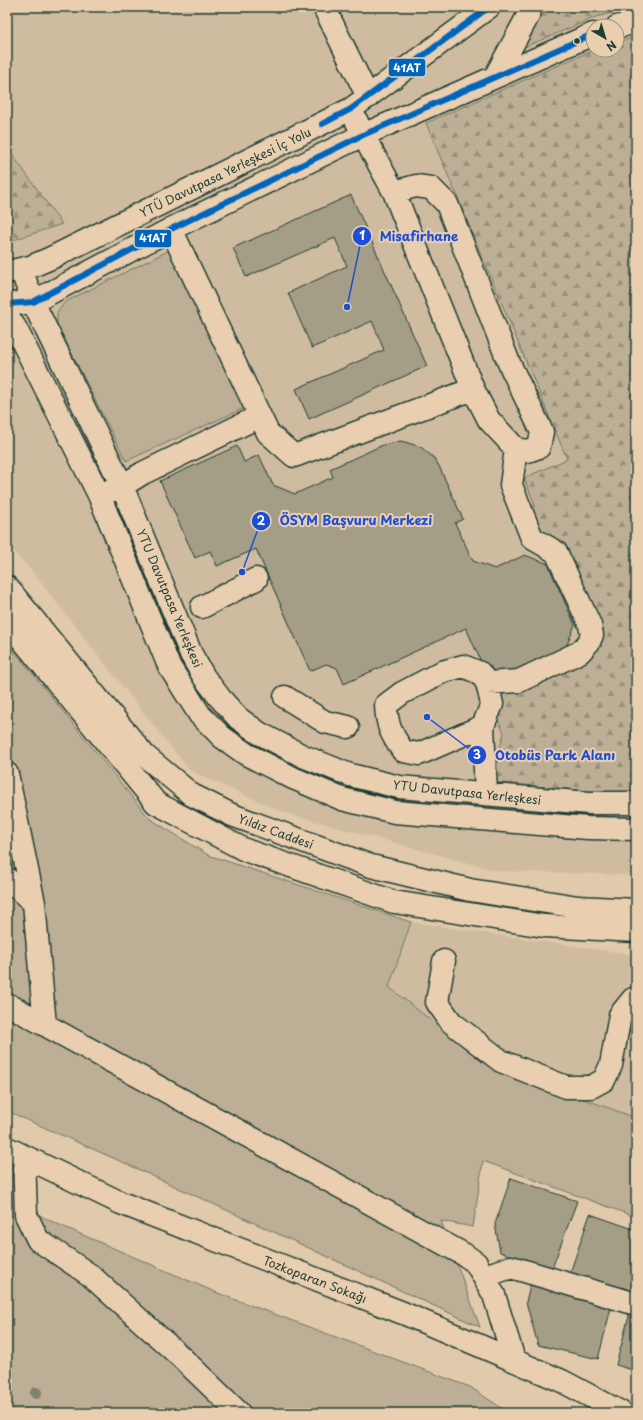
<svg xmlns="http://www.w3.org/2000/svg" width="643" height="1420" font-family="'Playpen Sans',sans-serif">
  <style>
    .built { fill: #cfbca0; fill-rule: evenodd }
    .grass { fill: #bdaf95; stroke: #6e7664 }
    .forest { fill: url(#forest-firs); stroke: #6e7664 }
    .building { fill: #a59e86; stroke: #1f3d34 }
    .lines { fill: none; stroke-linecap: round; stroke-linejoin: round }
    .minor-casing { stroke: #1f3d34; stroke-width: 25 }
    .major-casing { stroke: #1f3d34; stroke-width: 25 }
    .minor { stroke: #e9cfb0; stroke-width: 22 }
    .major { stroke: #e9cfb0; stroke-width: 22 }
    .bus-1-casing { stroke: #e9cfb0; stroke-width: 9 }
    .bus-1 { stroke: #0065bd; stroke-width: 6 }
    .tree { fill: #7f826f }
    .bus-dot { fill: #1f3d34; stroke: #e9cfb0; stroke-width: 1.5 }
    .labels { text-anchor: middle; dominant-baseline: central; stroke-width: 4; stroke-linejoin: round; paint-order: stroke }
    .street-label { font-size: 12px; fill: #1f3d34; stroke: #e9cfb0 }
    .leader { fill: none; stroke: #1d4ed8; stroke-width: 1.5 }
    .callout-dot { fill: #1d4ed8; stroke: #e9cfb0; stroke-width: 1.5 }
    .mark-label { font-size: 12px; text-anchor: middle; font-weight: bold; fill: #fff }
    .callout-label { font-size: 13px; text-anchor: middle; font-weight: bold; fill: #1d4ed8; stroke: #e9cfb0; stroke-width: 4; stroke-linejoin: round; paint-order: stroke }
    .line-badge { stroke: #e9cfb0; stroke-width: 1.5 }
    .badge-label { font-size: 11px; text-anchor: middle; font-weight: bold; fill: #fff }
  </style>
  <defs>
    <pattern id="forest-firs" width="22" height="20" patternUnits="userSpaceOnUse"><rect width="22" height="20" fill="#bdaf95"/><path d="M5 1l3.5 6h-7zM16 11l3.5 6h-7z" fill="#99907a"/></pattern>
  </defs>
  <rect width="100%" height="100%" fill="#e1c9ab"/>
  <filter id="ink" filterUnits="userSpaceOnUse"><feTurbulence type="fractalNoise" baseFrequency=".025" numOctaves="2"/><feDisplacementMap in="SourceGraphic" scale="8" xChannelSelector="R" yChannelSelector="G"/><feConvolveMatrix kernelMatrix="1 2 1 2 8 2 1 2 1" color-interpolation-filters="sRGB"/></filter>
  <g filter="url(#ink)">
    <path class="built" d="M7,7H636V875L497,871L285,813L189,770L34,574L7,544ZM593,26H617V50H593Z
      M411,922L636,955V1118L483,1062L389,987Z"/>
    <path class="grass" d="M170,250L249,406L126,461L57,324V312L65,302Z
      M7,642L149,818L208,855L411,922L389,987L483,1062L636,1118V1217L483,1161L473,1227L441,1221L480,1327L120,1161L7,1111Z
      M7,1199L55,1223L215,1292L470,1387L509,1413H7Z"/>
    <path class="forest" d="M542,7H636L596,17L522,48Z
      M636,37V792L590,791L490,782L504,733L489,700L580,660L594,624L534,533L524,510L535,505L524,478L567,459L426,123L593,50H617V42Z
      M7,147L62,224L7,242Z"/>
    <path class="building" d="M351,195L427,366L309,419L296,389L384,350L372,321L312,348L288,293L347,266L335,238L246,277L233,248Z
      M401,441L415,445L422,448L434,458L439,466L463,519L455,523L473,561L495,569L525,555L548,564L575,625L566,647L505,675L483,666L466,628L344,684L337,668L326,664L310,671L256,549L217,566L210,551L195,558L160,481L237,446L244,462L259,455L273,485L295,494L333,477L330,469L383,445Z
      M511,1178L577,1201L551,1271L500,1252L495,1224Z
      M590,1214L636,1230V1295L570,1273Z
      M530,1285L612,1304L598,1359L538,1345L526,1302Z
      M630,1312L636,1314V1371L616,1365Z"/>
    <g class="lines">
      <defs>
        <path id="minor" d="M324,7L368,97
          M617,27L636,22
          M495,77L529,14L531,7
          M351,109L363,135L394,192L473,389L489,420L516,449L528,451L539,447L542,432L509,363L447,204L431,188L416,186L394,192
          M171,229L268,433L294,456L473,389
          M21,269L33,302L122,486L191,654L204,677L220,698L238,718L259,733L303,756L350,775L399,787L589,803H636
          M7,272L30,267L51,258L351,109L489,7
          M7,304L33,302L171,229L363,135L593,34
          M7,315L16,329L99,495L169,666L200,715L222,737L246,754L293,778L342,799L395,812L588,828L636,829
          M109,491L122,486L143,473L260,416
          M202,607L256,579
          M487,683L519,681L580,652L589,642L592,635L590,625L556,552L532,538L511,485L516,449
          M285,697L325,722L348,727
          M483,726L419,754L403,751C391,734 387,726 386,705L402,693L442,672L463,666L480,673L487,683L492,704L483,726L486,794
          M7,774L34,903L45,1025
          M7,879L34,903
          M444,961L437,1002L451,1022L501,1061L566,1087H591L604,1080L611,1065L620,1015L633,999L636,998
          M7,1004L465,1255L476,1263L494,1295L514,1360
          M7,1148L121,1203L403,1313L562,1381L622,1413
          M24,1156L26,1215L38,1240L90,1275L182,1358L239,1413
          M485,1276L511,1267L636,1304"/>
        <path id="major" d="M7,587L144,755L192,795L232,815L371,866L470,890L578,907L636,910
          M7,621L156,803L245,850L394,902L544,926L636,931"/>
      </defs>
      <use href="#minor" class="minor-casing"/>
      <use href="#major" class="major-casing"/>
      <use href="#minor" class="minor"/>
      <use href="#major" class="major"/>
      <defs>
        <path id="bus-1" d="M322,124L351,109L489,7
          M7,304L33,302L171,229L363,135L593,34"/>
      </defs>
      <use href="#bus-1" class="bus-1-casing"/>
      <use href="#bus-1" class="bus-1"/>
    </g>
    <circle class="tree" cx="36" cy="1393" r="6"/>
  </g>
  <circle class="bus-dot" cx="577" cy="41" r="3.5"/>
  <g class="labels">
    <g class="street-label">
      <text transform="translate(225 172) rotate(-26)">YTÜ Davutpasa Yerleşkesi İç Yolu</text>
      <text transform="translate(170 598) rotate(67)">YTU Davutpasa Yerleşkesi</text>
      <text transform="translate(467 792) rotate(6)">YTU Davutpasa Yerleşkesi</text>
      <text transform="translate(276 831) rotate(20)">Yıldız Caddesi</text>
      <text transform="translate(315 1279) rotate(21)">Tozkoparan Sokağı</text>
    </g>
  </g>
  <path class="leader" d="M347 307L362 236M242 572L261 521M427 717L477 755"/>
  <g class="callout-dot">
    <circle cx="347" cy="307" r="4"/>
    <circle cx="242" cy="572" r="4"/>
    <circle cx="427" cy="717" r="4"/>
    <circle cx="362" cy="236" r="10"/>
    <circle cx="261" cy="521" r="10"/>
    <circle cx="477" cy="755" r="10"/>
  </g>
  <g class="mark-label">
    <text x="362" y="240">1</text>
    <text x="261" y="525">2</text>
    <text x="477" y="759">3</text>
  </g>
  <g class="callout-label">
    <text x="419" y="241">Misafirhane</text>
    <text x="356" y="525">ÖSYM Başvuru Merkezi</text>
    <text x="555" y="760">Otobüs Park Alanı</text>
  </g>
  <g class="line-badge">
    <rect x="388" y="58" width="38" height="19" rx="4" fill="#0065bd"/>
    <rect x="134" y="229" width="38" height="19" rx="4" fill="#0065bd"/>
  </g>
  <g class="badge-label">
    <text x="407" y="72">41AT</text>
    <text x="153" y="242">41AT</text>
  </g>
  <rect width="643" height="1420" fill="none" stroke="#e9cfb0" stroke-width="24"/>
  <rect x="12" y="12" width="619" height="1396" fill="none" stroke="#1f3d34" stroke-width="1.5" filter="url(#ink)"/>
  <g transform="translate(605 38) rotate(142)"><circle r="19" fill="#e9cfb0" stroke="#98957e"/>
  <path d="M0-3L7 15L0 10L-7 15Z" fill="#1f3d34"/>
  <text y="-6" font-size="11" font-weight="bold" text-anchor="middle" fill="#1f3d34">N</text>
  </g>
</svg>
